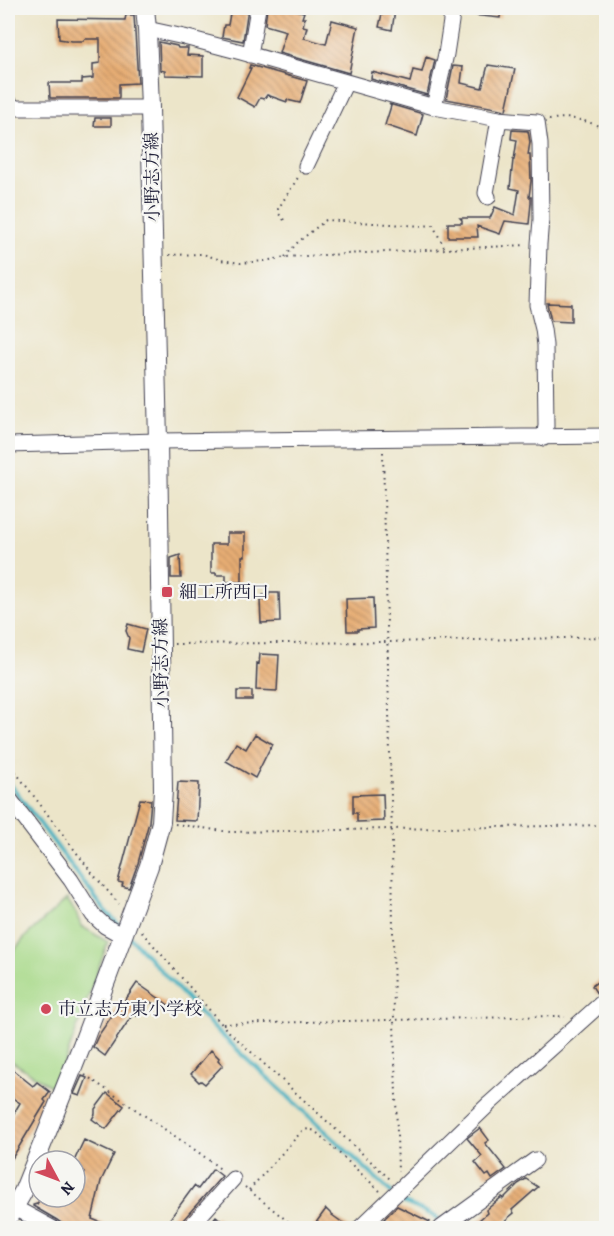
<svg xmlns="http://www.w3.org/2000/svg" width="614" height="1236" font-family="Alegreya,'Noto Serif JP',serif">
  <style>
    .green { fill: #a7d988; stroke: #647e62; stroke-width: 1.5 }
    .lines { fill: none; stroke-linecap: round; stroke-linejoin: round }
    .stream { stroke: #44b1c1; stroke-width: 4 }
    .building { fill: url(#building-back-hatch) }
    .minor-casing { stroke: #403f50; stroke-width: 17 }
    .major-casing { stroke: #403f50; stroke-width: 20 }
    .path { stroke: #403f50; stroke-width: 2; stroke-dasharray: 1.5 4.5; stroke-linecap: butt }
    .minor { stroke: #fff; stroke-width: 15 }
    .major { stroke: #fff; stroke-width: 18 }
    .poi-dot { fill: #d1495b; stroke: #f6f6f2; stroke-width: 2 }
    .labels { text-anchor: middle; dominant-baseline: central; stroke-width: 4.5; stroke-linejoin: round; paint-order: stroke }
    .street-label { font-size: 18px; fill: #22223b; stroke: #f6f6f2 }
    .poi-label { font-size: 18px; fill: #22223b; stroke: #f6f6f2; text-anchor: start }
  </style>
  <defs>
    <pattern id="building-back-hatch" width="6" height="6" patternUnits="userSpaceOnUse" patternTransform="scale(1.5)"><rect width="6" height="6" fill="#e7ad73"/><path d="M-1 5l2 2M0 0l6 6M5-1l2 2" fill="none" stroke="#bb8c60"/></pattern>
  </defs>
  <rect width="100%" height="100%" fill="#f6f6f2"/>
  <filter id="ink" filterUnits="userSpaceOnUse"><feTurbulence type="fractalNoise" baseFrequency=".0167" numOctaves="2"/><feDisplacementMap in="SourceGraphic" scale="12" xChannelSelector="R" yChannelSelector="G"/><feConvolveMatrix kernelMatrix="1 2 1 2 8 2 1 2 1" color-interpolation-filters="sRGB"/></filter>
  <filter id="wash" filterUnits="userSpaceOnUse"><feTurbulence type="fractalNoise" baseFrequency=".008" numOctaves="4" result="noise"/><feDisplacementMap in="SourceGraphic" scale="24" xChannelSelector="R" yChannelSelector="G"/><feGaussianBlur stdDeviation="1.35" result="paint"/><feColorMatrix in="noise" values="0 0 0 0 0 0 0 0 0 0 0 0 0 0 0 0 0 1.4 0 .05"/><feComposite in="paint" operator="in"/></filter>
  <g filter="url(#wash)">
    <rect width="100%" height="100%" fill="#ece5c9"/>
    <path class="green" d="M67,899L76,913L81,926L108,942L55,1089L8,1059V958L26,936Z"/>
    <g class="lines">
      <path class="stream" d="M8,781L106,912L120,926
        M129,936L213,1027L392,1193
        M397,1199L400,1201L433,1215L443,1223"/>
    </g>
    <g id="blocks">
      <path class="building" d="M231,8H248L243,41L222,37L224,25H228Z
        M267,8H286L304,12L302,18H305L303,26L307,27L304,38L326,44L332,20L358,27L349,73L279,53L286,31L265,25Z
        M465,8H501L500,18L464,14Z
        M383,9L395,10L392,30L379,27Z
        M126,15H134L138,83L119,84V98H50L49,83H82V79L93,78V64L100,63V39H85L84,41H72L59,39L58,19L125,20Z
        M159,42L177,46L178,48H188L187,55L203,56V76L165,75V71L160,70Z
        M426,57L435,60L427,95L371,79L372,72L410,82L413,70L422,72Z
        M250,65L307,81L300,103L287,100V102L267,95L264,99L260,98L255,107L237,97L251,68H249Z
        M488,65L515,69L506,110L446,99L453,66L463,67L461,83L482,88Z
        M389,104L423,114L417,136L385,125L391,106Z
        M95,118H111V126H94Z
        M512,130L528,131L530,142L528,155H530L531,181L529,197H531V203L529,224L505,221L500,234L477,226L478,237H448V223H462V220L460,218H490L495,207L515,215L519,190L510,188L513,160H514L517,140L511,139Z
        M547,303L571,304V322L551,321Z
        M227,533H245V556H242V582H226V575H216V573H211V544H227Z
        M180,555L181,578H171V558Z
        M269,593H279L280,622L261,623L260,600H263V595H269Z
        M373,598L374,628L358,629V631H347L346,599Z
        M128,624L146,629L141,652L127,649L129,638L126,631Z
        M260,654L279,655L277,691L256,690L257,663L259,664Z
        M237,691H252V700H237Z
        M255,734L272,744L255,778L226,761L236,743L246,749Z
        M178,782L199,783L197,821L175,820Z
        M383,794L384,821L357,822V813H353V795Z
        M140,799L151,800L149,822L138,863L129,888L122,886L123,883L118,882Z
        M606,975V989L597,994L592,986Z
        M137,983L170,1006L168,1010L150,1002L144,1011L141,1009L137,1016L133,1014L105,1056L93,1047L98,1036L120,1004L122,1005Z
        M211,1050L219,1058L218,1060L223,1065L205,1084L201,1081L199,1082L191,1074Z
        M8,1066L33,1086L37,1082L50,1092L44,1100L46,1102L8,1165V1123L20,1103L8,1095Z
        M82,1076L87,1078L80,1096L74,1094Z
        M107,1093L124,1106L106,1129L92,1119L95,1114V1109Z
        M480,1128L489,1140L485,1143L506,1169L492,1179L489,1174L486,1176L475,1162L482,1156L467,1138Z
        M84,1140L114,1154L101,1181L92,1219L115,1228H62L61,1223L57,1220L33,1206V1205L37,1204L41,1197H75V1190L85,1172L75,1166V1159Z
        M213,1169L222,1176L182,1221L180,1228H173L166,1224L194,1186L198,1189Z
        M526,1179L538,1187L512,1210L514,1213L508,1218V1219L497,1228H470L487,1213L486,1210L502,1197L503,1199L518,1184Z
        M397,1206L430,1222L424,1228H394L384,1219Z
        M326,1209L332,1215L350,1228H312Z
        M216,1216L231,1228H206Z"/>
    </g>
  </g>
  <g filter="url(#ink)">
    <use href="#blocks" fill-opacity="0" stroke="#403f50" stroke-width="1.5"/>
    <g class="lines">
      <defs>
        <path id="minor" d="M147,29L184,37L241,52L434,107L499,119L537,122L540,144L541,219L539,244L537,305L543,329L545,345L546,426L544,438
          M250,55L258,8
          M8,102L15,108H150
          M434,107L446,54L453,8
          M306,166L346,82
          M488,197L486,193L499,119
          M8,445L158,441L606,436
          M8,797L71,880L93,915L105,926L123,936
          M8,1204L52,1228
          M189,1228L233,1179
          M360,1228L489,1104L606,999
          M441,1228L535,1160"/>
        <path id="major" d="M8,1218L23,1192L52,1120L84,1040L149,866L161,822L163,790L158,441L150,108L147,29L145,8"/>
      </defs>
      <use href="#minor" class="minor-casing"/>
      <use href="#major" class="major-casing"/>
      <path class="path" d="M549,120C570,115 587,121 606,129
        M284,220L279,214L278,209L299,176
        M169,255L203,254L221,260L240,263L265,261L285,257L527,245
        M285,257L298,242L326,220L422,226L433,225L445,249
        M383,452L392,841L394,1020L398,1172
        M174,644L388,642L606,637
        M8,762L92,873L119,904
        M175,824L230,832L606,825
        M142,932L226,1029L390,1179
        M223,1024L556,1016L565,1017
        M85,1075L198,1152L223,1171
        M245,1187L296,1228
        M249,1190L303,1130L309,1129L315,1131L381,1192"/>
      <use href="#minor" class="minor"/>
      <use href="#major" class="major"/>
    </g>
  </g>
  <g class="poi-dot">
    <rect x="161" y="586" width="12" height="12" rx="3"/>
    <circle cx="46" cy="1009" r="6"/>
  </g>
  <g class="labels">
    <g class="street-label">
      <text transform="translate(152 177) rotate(-91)">小野志方線</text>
      <text transform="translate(161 663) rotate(-91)">小野志方線</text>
    </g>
    <g class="poi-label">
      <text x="179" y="592">細工所西口</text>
      <text x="58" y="1009">市立志方東小学校</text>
    </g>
  </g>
  <rect width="614" height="1236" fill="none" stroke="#f6f6f2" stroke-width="30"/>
  <g transform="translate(57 1179) rotate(131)"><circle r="28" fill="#f6f6f2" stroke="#a1a1a9" stroke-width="1.5"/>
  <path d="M0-4.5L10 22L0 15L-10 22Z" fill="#d1495b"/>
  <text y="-9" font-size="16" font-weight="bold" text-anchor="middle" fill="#22223b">N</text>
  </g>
</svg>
